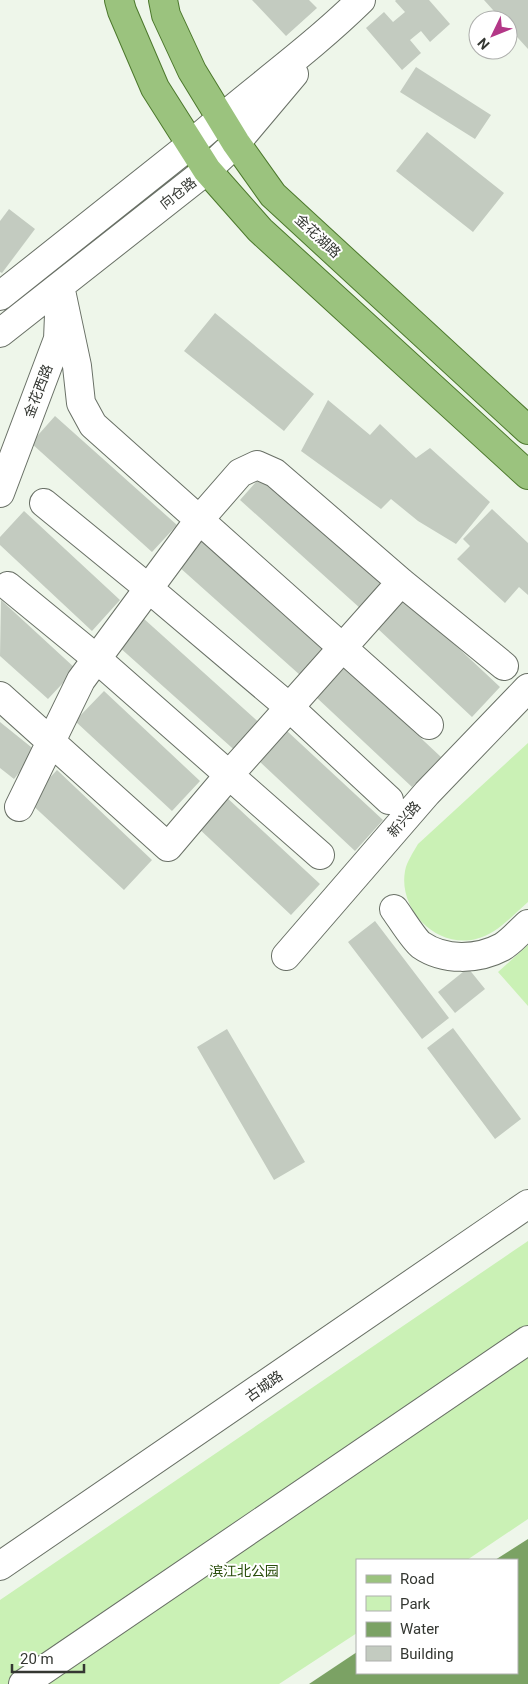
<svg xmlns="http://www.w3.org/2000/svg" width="528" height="1684" font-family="Roboto,'Noto Sans SC',sans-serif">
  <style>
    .green { fill: #caf1b5 }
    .water { fill: #7ba264 }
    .building { fill: #c3cbc0 }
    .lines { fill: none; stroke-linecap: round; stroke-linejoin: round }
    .minor-casing { stroke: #697066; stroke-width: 30 }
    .major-casing { stroke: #4c782c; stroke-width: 30 }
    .minor { stroke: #fff; stroke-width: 28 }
    .major { stroke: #9bc37e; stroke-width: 28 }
    .labels { text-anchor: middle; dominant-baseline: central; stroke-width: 4; stroke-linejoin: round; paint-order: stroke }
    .street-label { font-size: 14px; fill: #343732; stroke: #fff }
    .park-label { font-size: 14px; fill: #2a4e0c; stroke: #fff }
  </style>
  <rect width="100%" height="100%" fill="#eef6ea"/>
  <path class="green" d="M528,743V902C512,916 497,934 476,939C437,949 398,910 405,871C407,861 413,853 418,844Z
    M528,945V1006L498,972Z
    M528,1241V1519L467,1560H357V1633L279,1684H0V1600Z"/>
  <path class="water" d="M528,1539V1684H309L357,1652V1673H517V1560H495Z"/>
  <path class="building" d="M252,0H309L317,8L286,36Z
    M396,0H429L450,24L430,42L421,31L410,40L421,53L402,70L366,28L384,12L393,22L405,12L395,1Z
    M484,0H528V49L508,27V20H502Z
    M416,67L491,115L475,139L400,92Z
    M427,132L504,193L473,232L396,171Z
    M9,209L35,229L2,273L0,272V221Z
    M215,313L314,394L284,431L184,351Z
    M328,400L370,435L380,424L416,458L430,448L490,502L456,544L418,521L391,499L381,509L301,451Z
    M55,416L177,525L152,552L31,443Z
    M264,473L386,582L361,609L240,500Z
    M492,509L528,543V595L519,587L505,603L457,559L470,546L463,539Z
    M24,511L120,600L92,631L0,545V537Z
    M203,539L324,648L300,675L178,566Z
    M404,597L500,687L472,717L376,627Z
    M1,600L76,669L48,699L0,656Z
    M143,618L264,727L240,755L118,646Z
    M345,667L441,757L412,787L316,697Z
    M104,691L200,781L172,811L75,721Z
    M0,722L36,751L14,779L0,768Z
    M287,731L383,820L355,851L259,761Z
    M57,770L152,860L124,890L28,801Z
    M224,795L320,884L291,915L195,825Z
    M375,921L449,1018L422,1039L348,942Z
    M468,968L485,989L455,1013L438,992Z
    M453,1028L521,1119L495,1139L427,1048Z
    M227,1029L305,1162L274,1180L197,1047Z"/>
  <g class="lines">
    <defs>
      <path id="minor" d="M60,286L77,366L81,403L93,425L429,725
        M0,296L190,145C246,95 308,52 361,0
        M0,333L207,170L236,143L294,74
        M0,493L58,339L59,315
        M44,503L148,588L290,708L389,800
        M8,586L97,659L320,855
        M0,696L168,847L229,775L401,582
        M19,807L81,680L199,520L240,473L257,465L275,473L401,582L504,666
        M394,909C400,917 414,940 421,945C444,961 478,960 502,947C511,942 520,931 528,924
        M286,956L427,793L528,688
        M0,1566L528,1204
        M23,1684L528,1340"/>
      <path id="major" d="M119,0L122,11L155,88L207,170L260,230L528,475
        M163,0L166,15L192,71L236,143L273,195L528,430"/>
    </defs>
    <use href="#minor" class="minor-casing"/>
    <use href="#major" class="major-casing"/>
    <use href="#minor" class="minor"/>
    <use href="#major" class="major"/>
  </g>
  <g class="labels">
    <g class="street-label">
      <text transform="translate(178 193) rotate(-38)">向仓路</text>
      <text transform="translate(318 236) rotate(43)">金花湖路</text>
      <text transform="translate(38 391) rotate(-69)">金花西路</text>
      <text transform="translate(404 819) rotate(-49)">新兴路</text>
      <text transform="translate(264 1386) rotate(-35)">古城路</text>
    </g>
    <g class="park-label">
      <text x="244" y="1571">滨江北公园</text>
    </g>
  </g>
  <rect x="356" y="1559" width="162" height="115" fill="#ffffff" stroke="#aeafad"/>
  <rect x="366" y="1575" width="25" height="8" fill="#9bc37e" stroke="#aeafad"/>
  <text x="400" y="1584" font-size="15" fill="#343732">Road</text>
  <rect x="366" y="1596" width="25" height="15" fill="#caf1b5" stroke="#aeafad"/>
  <text x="400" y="1609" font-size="15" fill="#343732">Park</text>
  <rect x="366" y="1622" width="25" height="15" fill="#7ba264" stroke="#aeafad"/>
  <text x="400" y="1634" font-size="15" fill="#343732">Water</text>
  <rect x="366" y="1646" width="25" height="15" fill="#c3cbc0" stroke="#aeafad"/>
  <text x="400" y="1659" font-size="15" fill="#343732">Building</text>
  <g transform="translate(493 35) rotate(227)"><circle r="24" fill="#ffffff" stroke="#aeafad"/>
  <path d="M0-4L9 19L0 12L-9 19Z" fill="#b33787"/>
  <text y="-8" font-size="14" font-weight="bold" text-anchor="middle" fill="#343732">N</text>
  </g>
  <path d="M12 1664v8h72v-8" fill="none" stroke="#343732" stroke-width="2.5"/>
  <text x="20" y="1664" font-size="15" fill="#343732" stroke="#ffffff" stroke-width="4" paint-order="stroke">20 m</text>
</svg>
